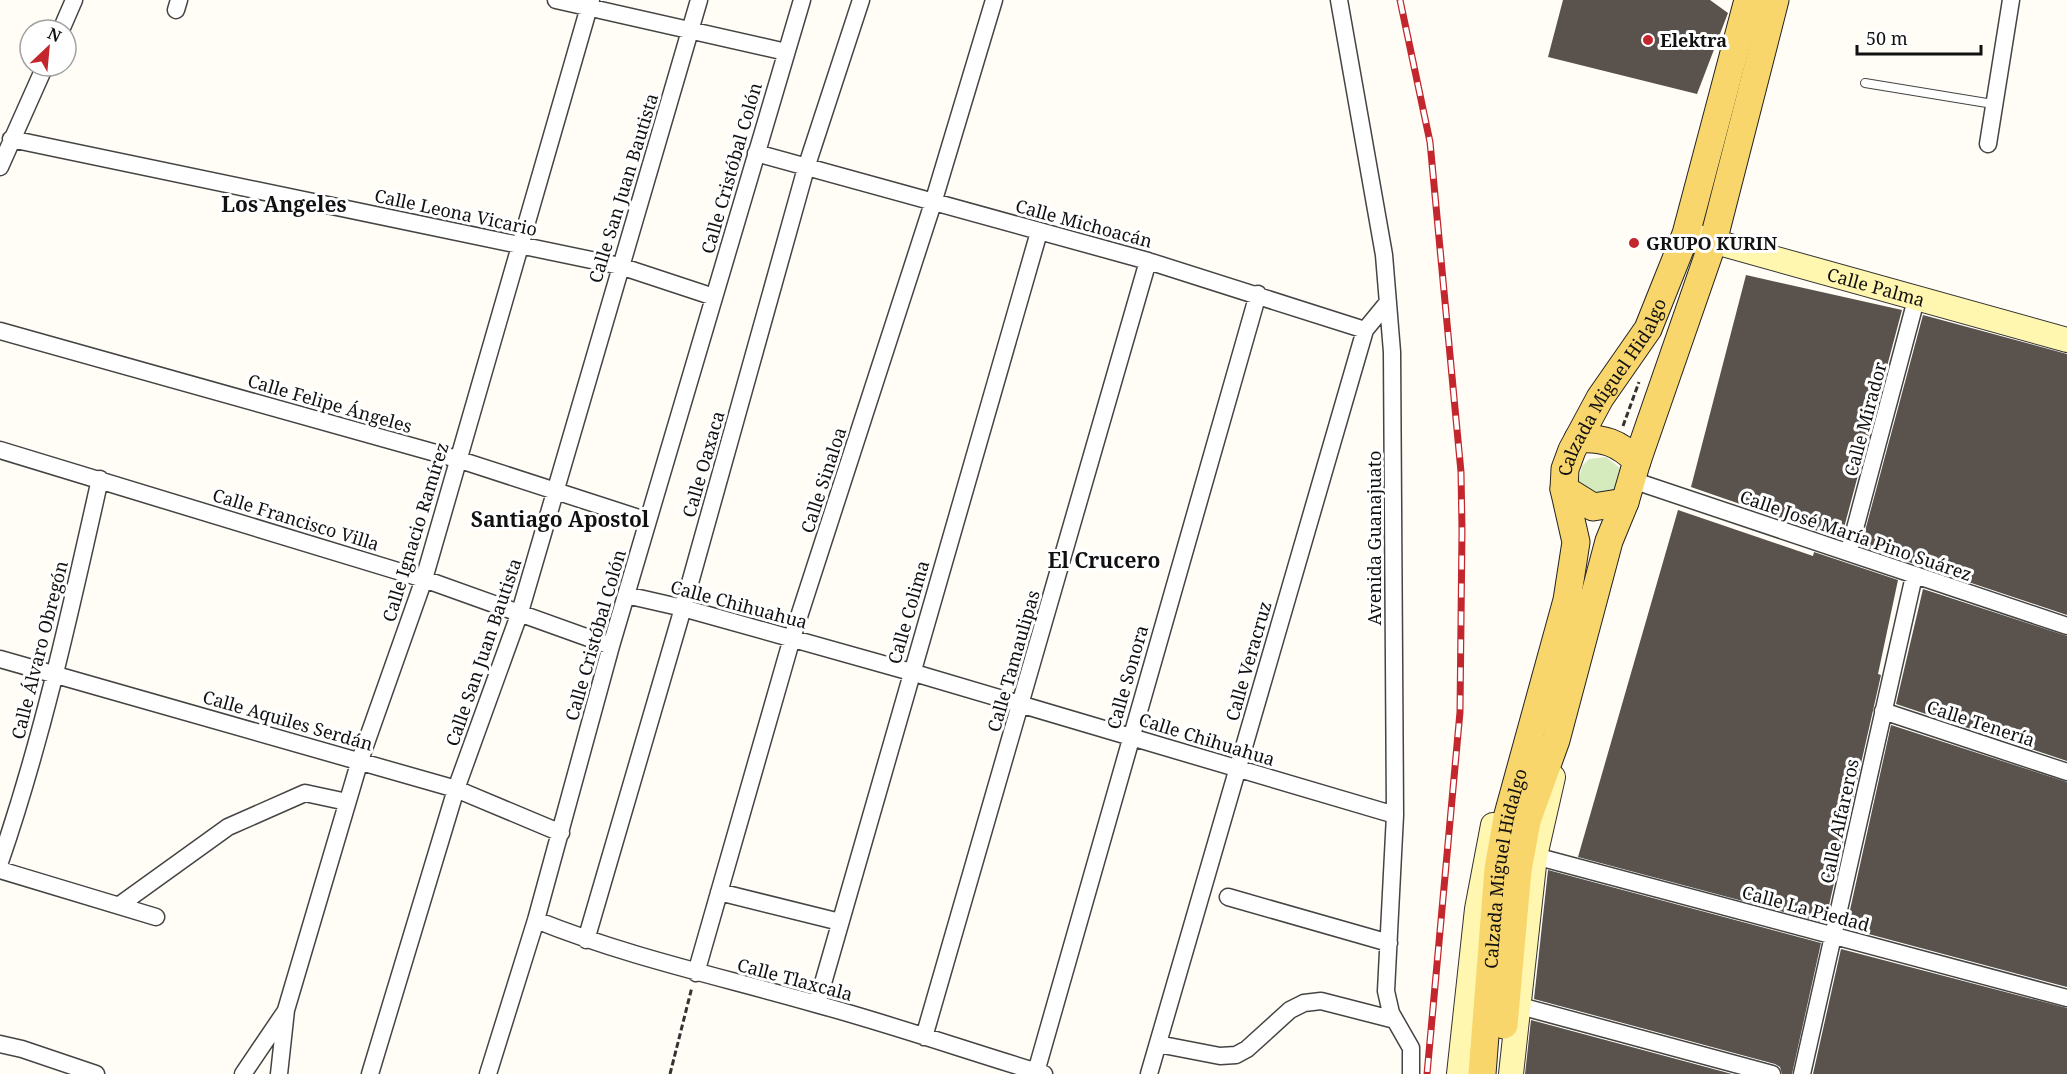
<svg xmlns="http://www.w3.org/2000/svg" width="2067" height="1074" font-family="'Noto Serif',serif">
  <style>
    .green { fill: #d5ebbd }
    .building { fill: #5a524d }
    .lines { fill: none; stroke-linecap: round; stroke-linejoin: round }
    .lane-casing { stroke: #444; stroke-width: 10 }
    .street-casing { stroke: #444; stroke-width: 19 }
    .secondary-casing { stroke: #333; stroke-width: 26 }
    .primary-casing { stroke: #222; stroke-width: 29 }
    .path { stroke: #333; stroke-width: 3; stroke-dasharray: 6 3; stroke-linecap: butt }
    .lane { stroke: #fff; stroke-width: 8 }
    .street { stroke: #fff; stroke-width: 16 }
    .secondary { stroke: #fff6b0; stroke-width: 24 }
    .primary { stroke: #f9d66b; stroke-width: 27 }
    .rail-casing { stroke: #c4262e; stroke-width: 7 }
    .rail { stroke: #fff; stroke-width: 4.5; stroke-dasharray: 14; stroke-linecap: butt }
    .poi-dot { fill: #c4262e; stroke: #fff; stroke-width: 2 }
    .labels { text-anchor: middle; dominant-baseline: central; stroke-width: 6; stroke-linejoin: round; paint-order: stroke }
    .poi-label { font-size: 18px; font-weight: bold; fill: #111; stroke: #fff; text-anchor: start }
    .street-label { font-size: 18px; fill: #111; stroke: #fff }
    .quarter-label { font-size: 21px; font-weight: bold; fill: #111; stroke: #fff }
  </style>
  <rect width="100%" height="100%" fill="#fffdf5"/>
  <path class="green" d="M1606,457L1621,469V488L1602,503L1578,484L1582,466L1589,459Z"/>
  <path class="building" d="M1563,0H1710L1728,13L1697,94L1548,57Z
    M1746,275L1902,310L1841,539L1691,487Z
    M1923,315L2067,354V615L1861,546Z
    M1678,510L1813,556L1814,552L1898,580L1878,674L1881,675L1825,923L1578,857Z
    M1923,589L2067,636V761L1896,704Z
    M1891,725L2067,782V987L1846,928Z
    M1548,870L1821,943L1792,1074H1782L1780,1067L1775,1064L1534,999Z
    M1841,949L2067,1008V1074H1813Z
    M1531,1020L1732,1074H1525Z"/>
  <g class="lines">
    <defs>
      <path id="lane" d="M1865,83L1993,104"/>
      <path id="street" d="M556,0L786,52
        M1339,0L1384,255L1392,352L1395,815L1386,991L1391,1013L1411,1048V1074
        M176,10L179,0
        M61,30L74,0
        M11,139L620,266L714,297
        M1988,144L2011,0
        M756,153L1148,261L1365,330
        M0,167L45,66
        M0,331L457,459L648,521
        M0,450L424,579L611,646
        M1632,480L2067,626
        M1849,551L1917,296
        M626,595L683,608L911,672L1395,815
        M0,659L456,789L561,833
        M1883,711L2067,772
        M1535,856L2067,998
        M0,862C43,737 71,608 100,479
        M0,870L156,917
        M719,892L840,922
        M1228,897L1389,943
        M121,904L228,827L305,793L347,802
        M536,920C628,957 722,977 816,1004C893,1025 968,1051 1044,1074
        M586,940L683,608L806,168L861,0
        M696,973L792,638L933,203L994,0
        M817,1004L1039,232
        M1520,1006L1772,1074
        M924,1037L1148,261
        M0,1044L22,1049L96,1074
        M1158,1044L1220,1056L1236,1055L1247,1049L1290,1010L1304,1003L1321,1001L1395,1020
        M1036,1072L1258,294
        M243,1074L285,1012
        M279,1074L286,1010L360,760L424,579L591,0
        M370,1074L456,789L520,612L699,0
        M488,1074L536,920L611,646L802,0
        M1149,1074L1365,330L1388,302
        M1802,1074L1914,576"/>
      <g id="secondary">
        <path id="s1" d="M1694,236L2067,340"/>
        <path d="M1459,1074L1477,909L1493,825"/>
        <path d="M1511,1074L1535,856L1553,777"/>
      </g>
      <g id="primary">
        <path d="M1578,439C1603,437 1619,443 1637,461"/>
        <path d="M1564,489L1593,507L1625,502"/>
        <path d="M1504,1025L1518,870L1527,821L1556,740L1609,541L1625,502L1637,461L1713,242L1775,0"/>
        <path id="s2" d="M1482,1074L1498,869L1507,818L1567,600L1576,542L1564,489L1565,469L1572,450L1600,398L1648,329L1686,234L1748,0"/>
      </g>
    </defs>
    <use href="#lane" class="lane-casing"/>
    <use href="#street" class="street-casing"/>
    <use href="#secondary" class="secondary-casing"/>
    <use href="#primary" class="primary-casing"/>
    <path class="path" d="M1623,426L1639,382
      M670,1074L692,987"/>
    <use href="#lane" class="lane"/>
    <use href="#street" class="street"/>
    <use href="#secondary" class="secondary"/>
    <use href="#primary" class="primary"/>
    <defs>
      <path id="rail" d="M1400,0L1430,142L1461,472L1462,530L1460,712L1427,1074"/>
    </defs>
    <use href="#rail" class="rail-casing"/>
    <use href="#rail" class="rail"/>
  </g>
  <g class="poi-dot">
    <circle cx="1648" cy="40" r="6"/>
    <circle cx="1634" cy="243" r="6"/>
  </g>
  <g class="labels">
    <g class="poi-label">
      <text x="1660" y="40">Elektra</text>
      <text x="1646" y="243">GRUPO KURIN</text>
    </g>
    <g class="street-label">
      <text transform="translate(731 168) rotate(-74)">Calle Cristóbal Colón</text>
      <text transform="translate(623 188) rotate(-73)">Calle San Juan Bautista</text>
      <text transform="translate(456 212) rotate(12)">Calle Leona Vicario</text>
      <text transform="translate(1084 223) rotate(15)">Calle Michoacán</text>
      <text stroke="none"><textPath href="#s1" startOffset="189">Calle Palma</textPath></text>
      <text stroke="none"><textPath href="#s2" startOffset="711">Calzada Miguel Hidalgo</textPath></text>
      <text transform="translate(330 403) rotate(16)">Calle Felipe Ángeles</text>
      <text transform="translate(1865 419) rotate(-75)">Calle Mirador</text>
      <text transform="translate(703 464) rotate(-74)">Calle Oaxaca</text>
      <text transform="translate(823 480) rotate(-72)">Calle Sinaloa</text>
      <text transform="translate(296 519) rotate(17)">Calle Francisco Villa</text>
      <text transform="translate(415 532) rotate(-73)">Calle Ignacio Ramírez</text>
      <text transform="translate(1856 535) rotate(19)">Calle José María Pino Suárez</text>
      <text transform="translate(1374 538) rotate(-90)">Avenida Guanajuato</text>
      <text transform="translate(739 604) rotate(15)">Calle Chihuahua</text>
      <text transform="translate(908 612) rotate(-74)">Calle Colima</text>
      <text transform="translate(595 635) rotate(-74)">Calle Cristóbal Colón</text>
      <text transform="translate(39 650) rotate(-76)">Calle Álvaro Obregón</text>
      <text transform="translate(483 652) rotate(-71)">Calle San Juan Bautista</text>
      <text transform="translate(1013 661) rotate(-74)">Calle Tamaulipas</text>
      <text transform="translate(1248 661) rotate(-74)">Calle Veracruz</text>
      <text transform="translate(1127 677) rotate(-74)">Calle Sonora</text>
      <text transform="translate(288 720) rotate(16)">Calle Aquiles Serdán</text>
      <text transform="translate(1981 723) rotate(18)">Calle Tenería</text>
      <text transform="translate(1207 739) rotate(17)">Calle Chihuahua</text>
      <text transform="translate(1839 821) rotate(-78)">Calle Alfareros</text>
      <text stroke="none"><textPath href="#s2" startOffset="207">Calzada Miguel Hidalgo</textPath></text>
      <text transform="translate(1806 908) rotate(15)">Calle La Piedad</text>
      <text transform="translate(795 979) rotate(15)">Calle Tlaxcala</text>
    </g>
    <g class="quarter-label">
      <text x="284" y="204">Los Angeles</text>
      <text x="560" y="519">Santiago Apostol</text>
      <text x="1104" y="560">El Crucero</text>
    </g>
  </g>
  <g transform="translate(48 48) rotate(26)"><circle r="28" fill="#ffffff" stroke="#a0a0a0" stroke-width="1.5"/>
  <path d="M0-4.5L10 22L0 15L-10 22Z" fill="#c4262e"/>
  <text y="-9" font-size="16" font-weight="bold" text-anchor="middle" fill="#111111">N</text>
  </g>
  <path d="M1857 45v9h124v-9" fill="none" stroke="#111111" stroke-width="3"/>
  <text x="1866" y="45" font-size="18" fill="#111111" stroke="#ffffff" stroke-width="4.5" paint-order="stroke">50 m</text>
</svg>
